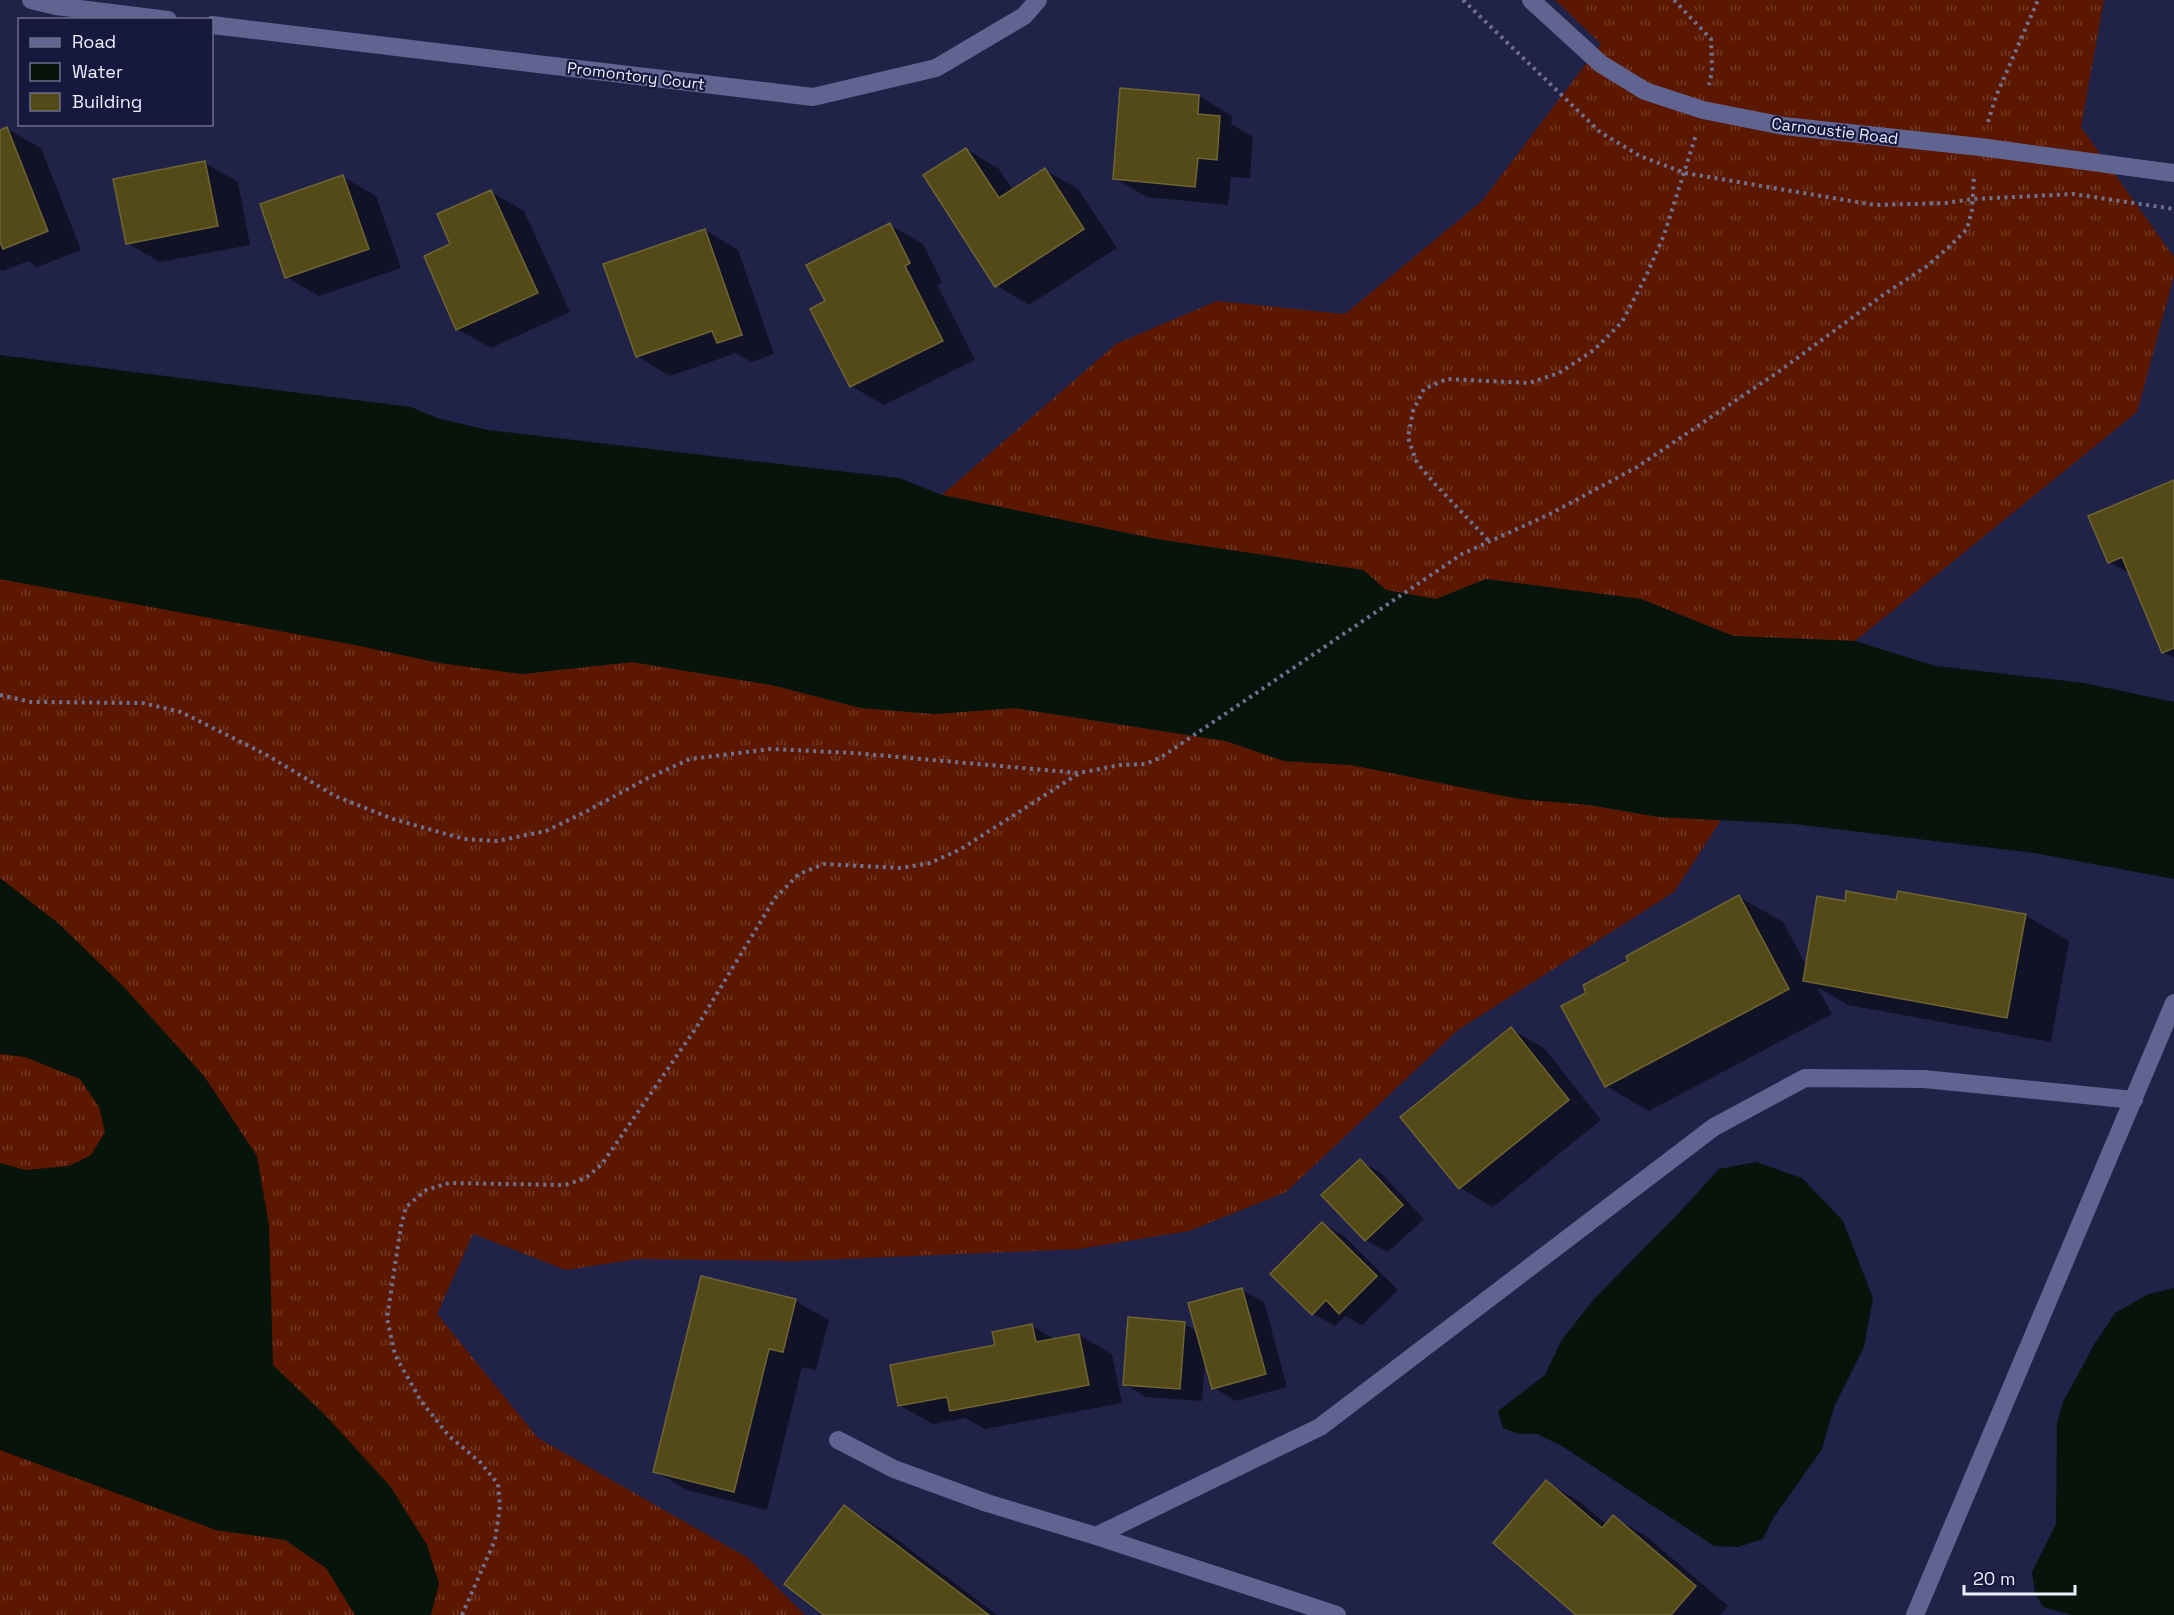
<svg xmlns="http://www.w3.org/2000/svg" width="2174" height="1615" font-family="'Space Grotesk',sans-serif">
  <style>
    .grass { fill: url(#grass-tufts) }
    .water { fill: #06140c }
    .shadow { fill: #0007 }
    .building { fill: #544a18; stroke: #6f6534; stroke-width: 1.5 }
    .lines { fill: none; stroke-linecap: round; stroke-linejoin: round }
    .path { stroke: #6f718e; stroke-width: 4; stroke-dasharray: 3 4.5; stroke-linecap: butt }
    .lane { stroke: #5f6490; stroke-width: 18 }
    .street { stroke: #5f6490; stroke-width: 18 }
    .labels { text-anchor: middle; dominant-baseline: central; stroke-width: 4.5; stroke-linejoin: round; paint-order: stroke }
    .street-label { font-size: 16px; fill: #eceffe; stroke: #17183d }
  </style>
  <defs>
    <pattern id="grass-tufts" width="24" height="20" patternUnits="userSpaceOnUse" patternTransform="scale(1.5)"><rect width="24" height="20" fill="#5b1700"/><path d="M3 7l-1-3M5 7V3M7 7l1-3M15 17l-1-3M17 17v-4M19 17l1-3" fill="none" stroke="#733926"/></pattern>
  </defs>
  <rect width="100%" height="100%" fill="#202248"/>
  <path class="grass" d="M1555,0H2104L2081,127L2174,257V276L2137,412L1855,641L1733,636L1641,599L1486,579L1436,599L1386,590L1363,570L1156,539L942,495L1116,344L1217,301L1345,314L1482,201L1601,44Z
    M0,579L522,674L632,662L772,685L861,708L935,714L1014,708L1226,741L1284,761L1351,765L1659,817L1721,820L1674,892L1458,1030L1286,1192L1189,1231L1079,1249L796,1261L637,1259L566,1270L473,1234L437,1314L538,1438L748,1558L805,1615H0Z"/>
  <path class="water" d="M0,355L411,407L437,418L488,430L899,478L942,495L1156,539L1363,570L1386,590L1436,599L1486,579L1641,599L1733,636L1855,641L1936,666L2084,683L2174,702V879L2034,853L1794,824L1659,817L1590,805L1519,799L1351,765L1284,761L1226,741L1014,708L935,714L861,708L772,685L632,662L522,674L439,663L355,645L0,579Z
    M0,878L58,923L123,986L204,1076L257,1156L269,1225L273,1365L326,1416L390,1486L427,1545L439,1584L431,1615H355L326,1568L285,1540L216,1530L0,1450V1163L25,1170L69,1166L91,1155L105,1132L99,1107L80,1079L25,1057L0,1054Z
    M1756,1162L1802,1178L1843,1221L1873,1298L1864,1347L1834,1407L1822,1449L1772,1520L1763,1539L1738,1547L1714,1546L1562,1446L1537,1434H1519L1503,1428L1498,1411L1545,1375L1561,1341L1594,1299L1678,1214L1719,1169Z
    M2174,1288V1615H2072L2043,1607L2035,1593L2032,1572L2056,1524L2057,1423L2063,1402L2095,1343L2115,1313L2149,1294Z"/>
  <path class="shadow" d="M1199,96L1232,116L1231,124L1253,137L1250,178L1231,177L1228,205L1147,197L1114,178Z
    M7,129L41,148L81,250L37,267L28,261L3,271L0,270V131Z
    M966,149L999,169L1013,190L1045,170L1078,189L1117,248L1029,305L996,285Z
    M205,163L238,182L250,245L160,262L127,243Z
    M343,177L376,196L401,268L319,296L286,277Z
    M491,192L524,211L570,312L491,348L457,329L452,245Z
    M890,225L923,244L942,282L937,285L975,360L884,405L851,386L827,302Z
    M705,230L738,250L774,354L751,362L736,353L670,376L637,356Z
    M2174,482V658L2163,652L2132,575L2109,562Z
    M1739,897L1783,922L1807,967L1897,902L2025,915L2069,941L2051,1042L1848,1005L1817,987L1832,1014L1649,1111L1606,1086L1588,993L1630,961Z
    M1511,1029L1544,1048L1601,1120L1493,1207L1460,1188Z
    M1360,1161L1382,1174L1424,1219L1388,1252L1365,1240Z
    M1322,1223L1344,1236L1398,1290L1362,1325L1345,1316L1335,1326L1312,1313Z
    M1242,1290L1264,1302L1287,1387L1236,1401L1214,1388L1205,1360L1202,1401L1146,1397L1124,1384L1185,1324L1197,1331Z
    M795,1301L829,1320L816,1370L802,1367L767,1510L687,1490L654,1471Z
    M1032,1326L1056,1340L1079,1335L1112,1354L1122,1403L985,1429L965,1418L933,1424L899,1405Z
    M1546,1482L1579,1501L1606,1524L1613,1517L1646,1536L1728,1606L1720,1615H1578Z
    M844,1507L887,1532L997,1615H827Z"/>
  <path class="building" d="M1120,88L1199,95L1198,114L1220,116L1217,160L1198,158L1195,187L1113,179Z
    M7,127L48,231L3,249L0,242V130Z
    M966,148L999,198L1045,168L1084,229L995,287L923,175Z
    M205,161L218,226L126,244L113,179Z
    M343,175L369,249L285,278L260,204Z
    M491,190L538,293L456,330L424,256L450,244L437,214Z
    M890,223L910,263L905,266L943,341L850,387L810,309L825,301L806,265Z
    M705,229L742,335L717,343L712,331L636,357L603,264Z
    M2174,480V648L2162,653L2122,557L2108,563L2088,516Z
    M1846,891L1896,900L1898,891L2026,914L2007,1018L1803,981L1817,896L1845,901Z
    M1739,895L1789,989L1605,1087L1561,1006L1586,993L1583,985L1628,961L1626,956Z
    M1511,1027L1569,1100L1459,1189L1400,1117Z
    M1360,1159L1403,1205L1365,1241L1321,1195Z
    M1322,1222L1377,1276L1339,1314L1326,1300L1312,1315L1270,1274Z
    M701,1276L796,1299L783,1352L769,1349L734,1492L653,1472Z
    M1242,1288L1266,1374L1212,1389L1188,1303Z
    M1128,1317L1185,1322L1180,1389L1123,1385Z
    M1032,1324L1036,1342L1079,1334L1089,1385L950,1411L947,1397L898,1406L890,1365L995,1345L992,1332Z
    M1546,1480L1602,1528L1613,1515L1696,1586L1671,1615H1576L1493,1543Z
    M844,1505L989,1615H824L784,1584Z"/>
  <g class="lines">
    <path class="path" d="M1463,0L1600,132L1640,156L1685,173L1875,205L1946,203L1973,199L2073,194L2174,209
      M1674,0L1711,39L1712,71L1709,85
      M1988,122L1996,96L2038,0
      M1488,540L1435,484L1417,463L1408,438L1413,411L1424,389L1447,379L1529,383L1559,373L1594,350L1622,322L1646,276L1664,235L1696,135
      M0,695L31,702L143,703L181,712L265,754L335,796L393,819L464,839L497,841L546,831L587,811L648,778L690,759L771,749L854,753L1079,773L1120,765L1145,764L1160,758L1462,554L1550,514L1637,467L1778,372L1883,295L1927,266L1950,246L1967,229L1972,210L1974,175
      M462,1615L495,1540L500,1506L498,1484L480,1462L449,1436L421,1401L395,1355L387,1318L401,1226L406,1207L426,1190L449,1183L565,1185L586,1178L602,1164L696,1028L775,898L799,874L824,864L901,868L930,863L961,849L1078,774"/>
    <path class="lane" d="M838,1440L894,1469L987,1503L1096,1536L1337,1615
      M1096,1536L1320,1427L1714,1127L1805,1078L1924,1079L2134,1100
      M1915,1615L2174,1003"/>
    <path class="street" d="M31,0L56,6L168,20
      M1531,0L1601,64L1645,91L1703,110L1784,126L1980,147L2174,173
      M212,25L813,97L936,68L1024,16L1038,0"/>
  </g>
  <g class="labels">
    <g class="street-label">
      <text transform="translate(636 76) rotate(7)">Promontory Court</text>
      <text transform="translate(1835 131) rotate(7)">Carnoustie Road</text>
    </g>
  </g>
  <rect x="18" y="18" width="195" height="108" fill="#17183d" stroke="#6c6e8a" stroke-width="1.5"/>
  <rect x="30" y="38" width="30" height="9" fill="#5f6490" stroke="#6c6e8a" stroke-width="1.5"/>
  <text x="72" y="48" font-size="18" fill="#eceffe">Road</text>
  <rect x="30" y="63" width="30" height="18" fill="#06140c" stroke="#6c6e8a" stroke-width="1.5"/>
  <text x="72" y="78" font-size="18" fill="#eceffe">Water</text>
  <rect x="30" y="93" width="30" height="18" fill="#544a18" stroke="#6c6e8a" stroke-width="1.5"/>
  <text x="72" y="108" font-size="18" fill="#eceffe">Building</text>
  <path d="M1964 1585v9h111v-9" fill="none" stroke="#eceffe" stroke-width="3"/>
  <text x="1973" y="1585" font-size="18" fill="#eceffe" stroke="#17183d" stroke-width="4.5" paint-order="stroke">20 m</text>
</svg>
